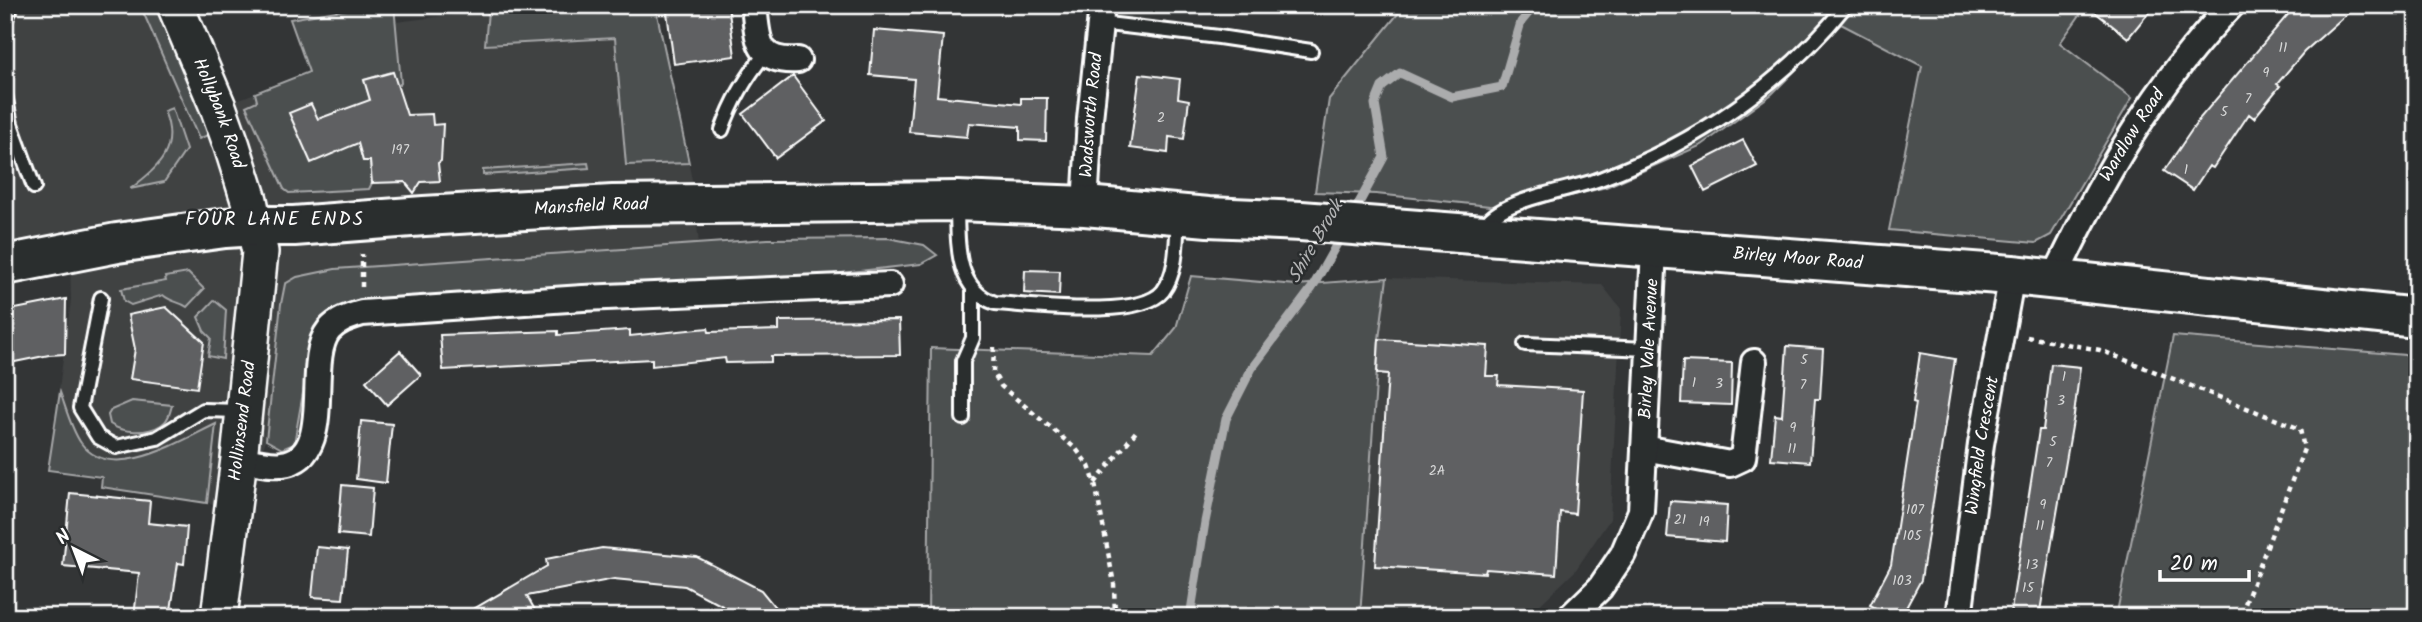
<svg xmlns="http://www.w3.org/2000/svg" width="2422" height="622" font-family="Kalam,sans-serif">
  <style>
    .built { fill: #404243 }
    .green { fill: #4c4f50; stroke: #a6a7a8; stroke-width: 2 }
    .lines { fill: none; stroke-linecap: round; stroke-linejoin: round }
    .stream { stroke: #abacad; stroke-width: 9 }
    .building { fill: #5f6162; stroke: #fff; stroke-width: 2 }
    .lane-casing { stroke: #fff; stroke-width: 18 }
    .street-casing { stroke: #fff; stroke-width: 30 }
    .secondary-casing { stroke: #fff; stroke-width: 40 }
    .primary-casing { stroke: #fff; stroke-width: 44 }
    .path { stroke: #fff; stroke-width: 4.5; stroke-dasharray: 5 5; stroke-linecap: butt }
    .lane { stroke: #2a2d2e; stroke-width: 12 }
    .street { stroke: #2a2d2e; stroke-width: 24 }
    .secondary { stroke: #2a2d2e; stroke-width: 35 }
    .primary { stroke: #2a2d2e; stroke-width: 38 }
    .labels { text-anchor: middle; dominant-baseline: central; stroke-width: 5; stroke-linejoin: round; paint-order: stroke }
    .number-label { font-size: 14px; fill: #d7d8d8 }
    .street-label { font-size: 18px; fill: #fff; stroke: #2a2d2e }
    .neighbourhood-label { font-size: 19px; letter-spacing: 2px; fill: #fff; stroke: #2a2d2e }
    .water-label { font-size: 19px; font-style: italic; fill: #b2b3b4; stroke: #2a2d2e }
  </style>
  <rect width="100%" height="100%" fill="#333536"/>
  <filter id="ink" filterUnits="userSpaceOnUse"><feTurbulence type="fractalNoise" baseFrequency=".0143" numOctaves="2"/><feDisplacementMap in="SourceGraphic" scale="14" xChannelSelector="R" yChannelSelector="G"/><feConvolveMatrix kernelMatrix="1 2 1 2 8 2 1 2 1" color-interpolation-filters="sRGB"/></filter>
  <g filter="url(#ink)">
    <path class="built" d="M5,5H175L219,107L309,72L290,19L371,5H394L396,22L535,5H598L599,13L638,5H655L692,180L699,244L335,269L297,277L285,284L274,358L266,440L242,508L101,487L102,477L48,470L71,300L70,253L5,265Z
      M1387,278L1602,285L1621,309L1610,519L1575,571L1527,617L1361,610L1379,339Z"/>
    <path class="green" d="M140,5H155L212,133L199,139Z
      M371,5H394L401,83L397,87L392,72L364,80L370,100L358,143L363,161H370L372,183L369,189L289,193L284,189L246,106L257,101L255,93L309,72L290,19Z
      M535,5H598L599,13L638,5H655L689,163L626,165L615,38L485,45L488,11Z
      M1405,5H2087L2060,43L2132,98L2051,235L2036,243L1889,230L1922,66L1841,24L1772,94L1702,145L1606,187L1518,209L1376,194L1315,192L1329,99Z
      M172,108L186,150L164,182L130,189C159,167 180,149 164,111Z
      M588,163L589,168L483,175V170Z
      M888,238L924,245L937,255L921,264L824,275L360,299L332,311L313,336L294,444L282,449L266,440L281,304L285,284L297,277L335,269L768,239Z
      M188,273L204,289L187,307C179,301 172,303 163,295L131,305L124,301L121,289L166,281L165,277Z
      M1191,276L1296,285L1387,278L1379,339L1360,617H928L931,348L1153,356L1176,328Z
      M214,300L226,310L223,359L208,356L211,338L204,331L198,317Z
      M2173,336L2417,356V617H2116Z
      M60,392C66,408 71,429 81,443C111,485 182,440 216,424L207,503L101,487L102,477L48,470Z
      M132,401L172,405C170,413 168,421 161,425C147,434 122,433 110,424L108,415L111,410Z"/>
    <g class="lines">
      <path class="stream" d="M1353,214L1384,157L1375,104L1382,87L1400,73L1452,97L1502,87L1521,22L1535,5
        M1190,617L1205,522L1226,419L1252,368L1312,288L1343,233"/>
    </g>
    <path class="building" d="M666,5H728L735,56L674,64Z
      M2086,5H2155L2128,38Z
      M2296,5H2357L2304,52L2277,84L2280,86L2254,118L2249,114L2213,168L2209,166L2193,190L2164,171L2200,118Z
      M874,30L943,36L937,96L1021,104V98H1047L1046,141L1020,140V127L969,123L967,137L909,132L914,79L870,75Z
      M393,72L407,115L432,114L433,125L443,124L441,161L438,163L440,181L421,182L414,193L405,182L372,183L370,161H363L358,143L311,163L289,113L311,104L318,119L370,100L364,80Z
      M1140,74L1180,79L1178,98L1189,100L1184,139L1169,137L1168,153L1130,148Z
      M793,76L826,121L776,158L743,114Z
      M1743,140L1757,166L1705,192L1692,166Z
      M1025,270L1060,271L1059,295L1024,293Z
      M66,299L65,354L49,355L5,364V311Z
      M166,307L204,342L197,388L130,379L135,349L128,315Z
      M899,320L900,355L771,356V362L726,363L725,358L652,366V359L443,370L440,335L558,331V335L630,330V336L708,328L709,332L779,330V321Z
      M1379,339L1488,346L1486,376H1499L1498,385L1583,390L1575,514L1560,512L1556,574L1486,569L1485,573L1375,566L1388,374L1377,373Z
      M1787,346L1823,349L1820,399H1815L1810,462L1771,459L1775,415L1782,416Z
      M400,351L421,375L387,405L366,381Z
      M1920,353L1955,359L1921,580L1901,617H1893L1870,605L1891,565L1916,403L1913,402Z
      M1683,361L1732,363L1731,405L1681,403Z
      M2051,364L2080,367L2074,415L2039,617H2010L2039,430H2043Z
      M361,421L392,424L386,483L356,479Z
      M342,485L373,488L369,537L338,534Z
      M70,493L150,501L148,523L187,527L184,564L178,563L170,617H134L139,573L63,566Z
      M1670,501L1727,505L1725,542L1667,537Z
      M317,547L348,550L343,599L312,597Z
      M602,548L697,557L761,590L783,617H743L685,586L614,579L527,596L539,617H460L547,566L546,559Z"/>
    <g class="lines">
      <defs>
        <path id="lane" d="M5,21L12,5
          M1099,23L1219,37L1311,51
          M5,95L11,124L34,187
          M722,130C732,101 746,77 766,53
          M957,204C958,241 954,289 995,303C1031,305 1140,320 1163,291C1178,271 1176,241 1178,218
          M1484,227C1497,199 1572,190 1600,179C1696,143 1782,85 1846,5
          M101,298L80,408L98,437L116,447L157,438L203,410L240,411
          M1525,344L1649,349
          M963,418V361L973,338V289"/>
        <g id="street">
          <path d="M754,5C758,38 755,63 798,60"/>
          <path id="s1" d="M1085,206L1090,119L1102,5"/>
          <path id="s2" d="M2054,279C2101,180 2155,84 2232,5"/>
          <path d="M1644,448L1730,464L1743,458L1754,362"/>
          <path d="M239,459C252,461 269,466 282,464C338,457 303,362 329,330C338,320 349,317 362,313L583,298L890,285"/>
          <path id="s3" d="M1570,617L1600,588L1623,554L1641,511L1654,249"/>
          <path id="s4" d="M1959,617L1981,444L2012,275"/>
        </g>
        <g id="secondary">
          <path id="s5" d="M175,5L218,107L232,146L249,200L260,252L239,459L219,617"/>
        </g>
        <g id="primary">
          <path id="s6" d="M5,265L117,243L225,228L256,226H294L424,216L613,205L957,201L1085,206L1208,217L1301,221L2012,275L2417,318"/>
        </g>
      </defs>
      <use href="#lane" class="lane-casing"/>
      <use href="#street" class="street-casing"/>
      <use href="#secondary" class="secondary-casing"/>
      <use href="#primary" class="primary-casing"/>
      <path class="path" d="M362,287V254
        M2027,337L2100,350L2300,429L2304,449L2240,617
        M994,347L993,372L1001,386L1076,449L1089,466L1095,483L1114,584L1115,617
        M1095,483L1138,429"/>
      <use href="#lane" class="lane"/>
      <use href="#street" class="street"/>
      <use href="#secondary" class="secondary"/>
      <use href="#primary" class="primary"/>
    </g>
  </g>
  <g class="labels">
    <g class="number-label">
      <text x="2283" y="48">11</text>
      <text x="2266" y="73">9</text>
      <text x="2248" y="99">7</text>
      <text x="2224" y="112">5</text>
      <text x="1161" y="118">2</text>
      <text x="400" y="150">197</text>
      <text x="2186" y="170">1</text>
      <text x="1804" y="360">5</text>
      <text x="2064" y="377">1</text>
      <text x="1694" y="383">1</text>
      <text x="1719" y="384">3</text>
      <text x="1803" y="385">7</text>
      <text x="2061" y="401">3</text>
      <text x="1793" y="428">9</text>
      <text x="2053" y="442">5</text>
      <text x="1792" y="449">11</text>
      <text x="2049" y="463">7</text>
      <text x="1437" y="471">2A</text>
      <text x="2043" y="505">9</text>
      <text x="1915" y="510">107</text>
      <text x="1680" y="520">21</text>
      <text x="1704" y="522">19</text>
      <text x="2040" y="526">11</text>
      <text x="1912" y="536">105</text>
      <text x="2032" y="565">13</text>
      <text x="1902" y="581">103</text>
      <text x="2028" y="588">15</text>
    </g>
    <g class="street-label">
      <text stroke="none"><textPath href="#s5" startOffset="117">Hollybank Road</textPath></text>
      <text stroke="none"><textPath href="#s1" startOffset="91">Wadsworth Road</textPath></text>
      <text stroke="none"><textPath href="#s2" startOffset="164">Wardlow Road</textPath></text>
      <text stroke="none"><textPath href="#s6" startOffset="590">Mansfield Road</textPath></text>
      <text stroke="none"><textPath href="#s6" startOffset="1799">Birley Moor Road</textPath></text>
      <text stroke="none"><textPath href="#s3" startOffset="292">Birley Vale Avenue</textPath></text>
      <text transform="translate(243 421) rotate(-83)">Hollinsend Road</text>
      <text stroke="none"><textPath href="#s4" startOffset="173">Wingfield Crescent</textPath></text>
    </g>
    <g class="neighbourhood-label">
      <text x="275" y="220">FOUR LANE ENDS</text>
    </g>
    <g class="water-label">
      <text transform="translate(1316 242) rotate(-60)">Shire Brook</text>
    </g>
  </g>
  <rect width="2422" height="622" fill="none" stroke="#2a2d2e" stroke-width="28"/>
  <rect x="14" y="14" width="2394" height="594" fill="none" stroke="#fff" stroke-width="2.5" filter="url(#ink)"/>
  <g transform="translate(74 549) rotate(318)" stroke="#2a2d2e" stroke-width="5" paint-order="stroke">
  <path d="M0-5L12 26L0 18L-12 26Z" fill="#ffffff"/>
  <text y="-10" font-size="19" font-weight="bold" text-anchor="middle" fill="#ffffff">N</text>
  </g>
  <path d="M2160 570v10h89v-10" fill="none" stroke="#ffffff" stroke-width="3.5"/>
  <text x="2170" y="570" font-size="21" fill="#ffffff" stroke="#2a2d2e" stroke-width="5" paint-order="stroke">20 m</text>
</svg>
